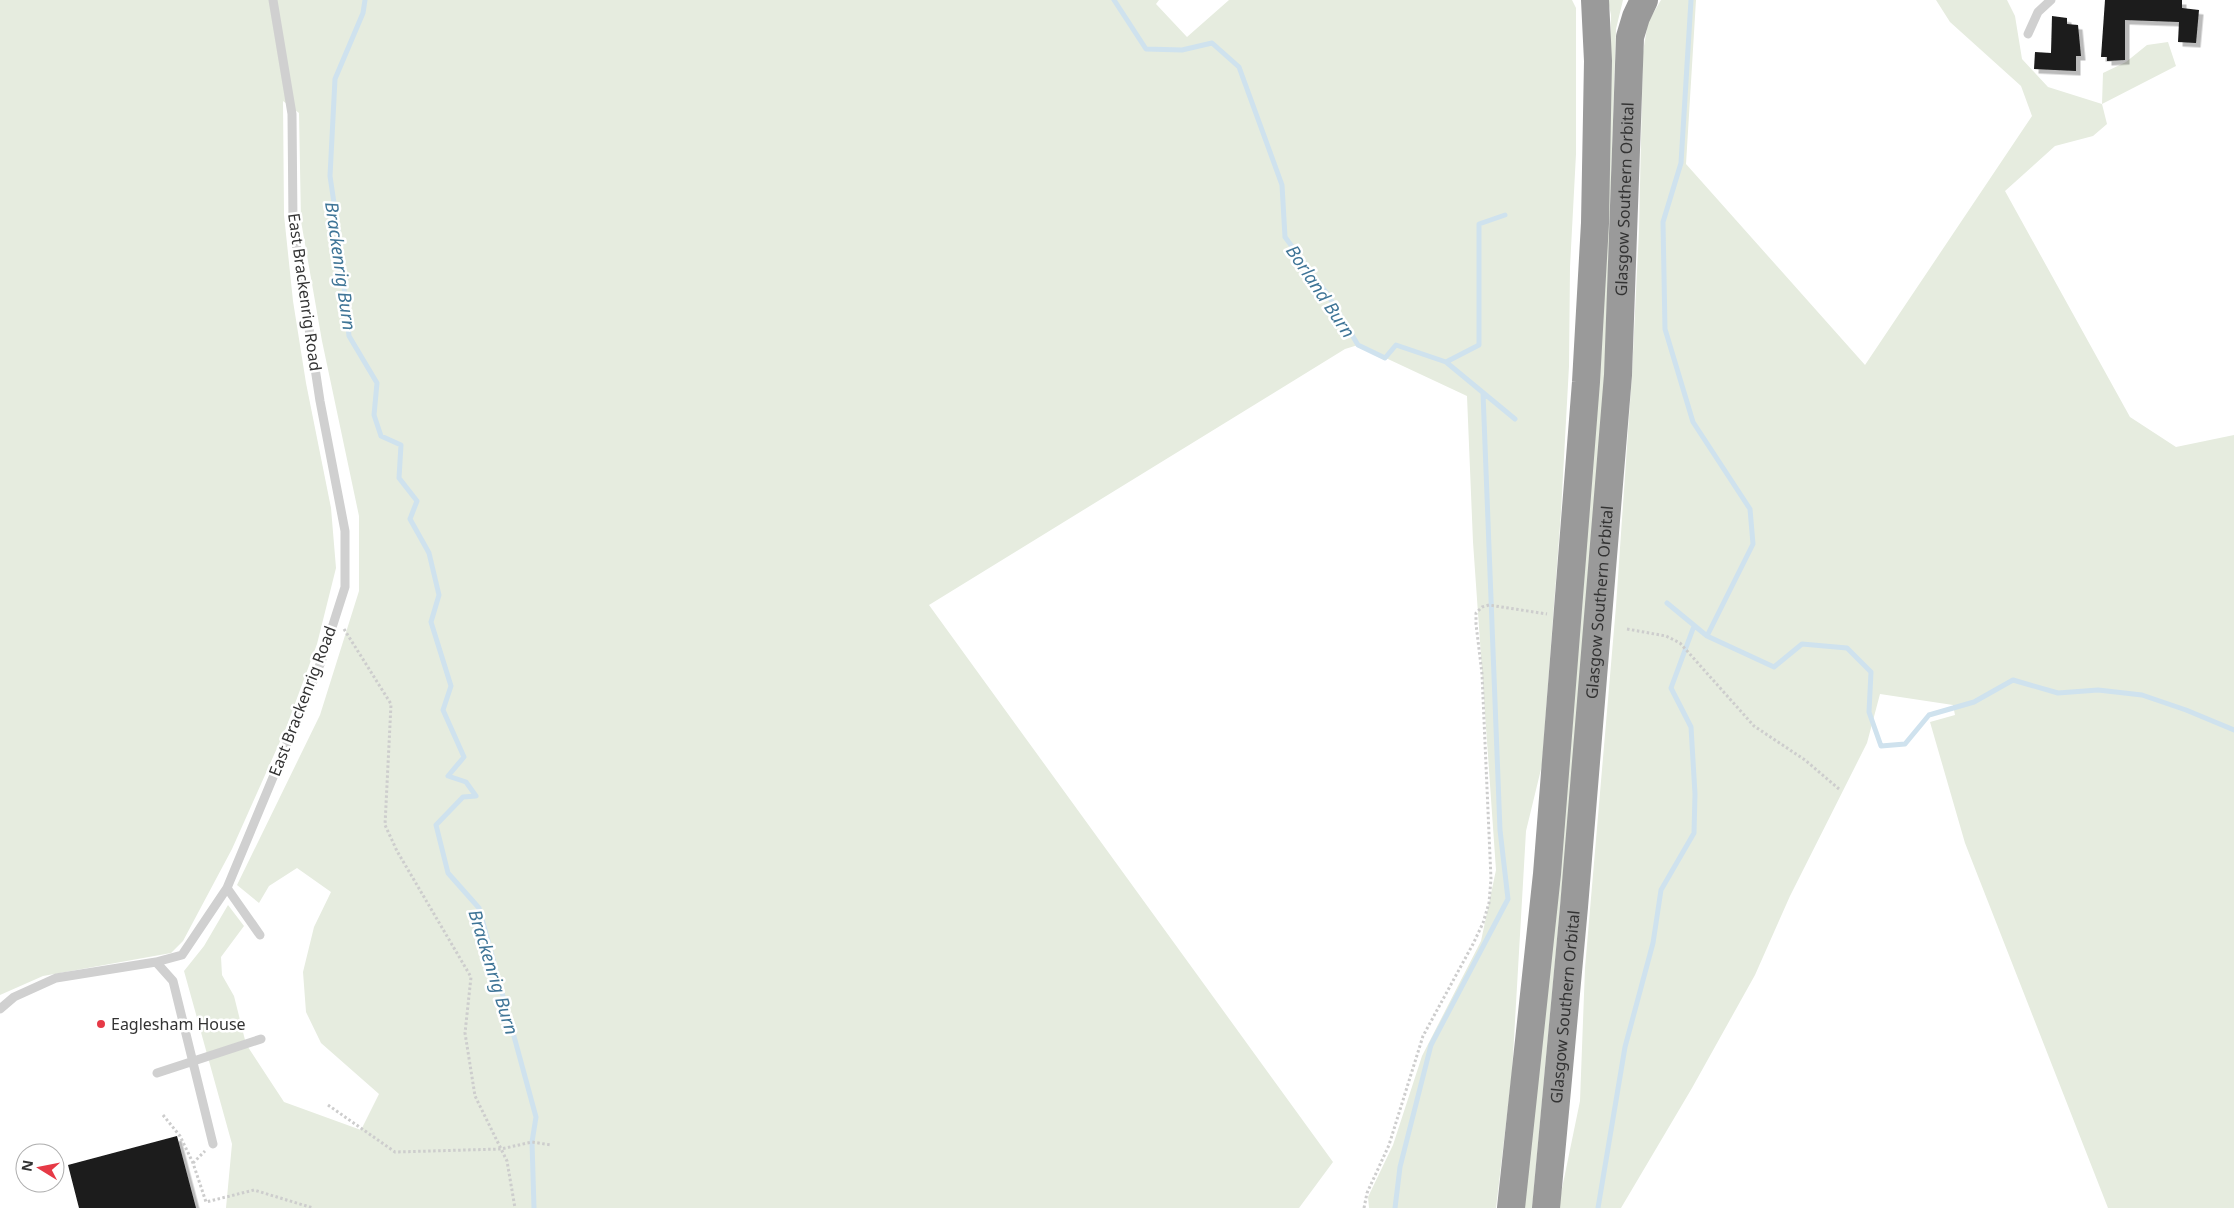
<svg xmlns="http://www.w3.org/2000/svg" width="2234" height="1208" font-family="'Noto Sans',sans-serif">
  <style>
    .green { fill: #e6ecdf }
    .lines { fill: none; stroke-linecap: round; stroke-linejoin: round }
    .stream { stroke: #cfe2ee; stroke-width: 5 }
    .building { fill: #1a1a1a; filter: url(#shadow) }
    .path { stroke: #cdcdcd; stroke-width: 3; stroke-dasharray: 2.5 2.5; stroke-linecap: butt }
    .lane { stroke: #d0d0d0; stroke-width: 9 }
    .highway { stroke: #9a9a9a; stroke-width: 28 }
    .poi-dot { fill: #e63946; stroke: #fff; stroke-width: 2 }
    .labels { text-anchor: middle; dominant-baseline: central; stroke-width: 5; stroke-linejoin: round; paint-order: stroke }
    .street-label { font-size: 16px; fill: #333; stroke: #fff }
    .poi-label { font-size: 16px; fill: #333; stroke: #fff; text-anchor: start }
    .water-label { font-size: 18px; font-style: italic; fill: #3f7597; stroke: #fff }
  </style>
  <defs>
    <filter id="shadow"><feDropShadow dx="4.5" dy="4.5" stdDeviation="0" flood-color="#0004"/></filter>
  </defs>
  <rect width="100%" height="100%" fill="#fff"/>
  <path class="green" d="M0,0H1159L1156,4L1187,37L1229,0H1572L1576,8V154L1570,267L1569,366L1561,512L1542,765L1526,831L1512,1073L1496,1208H1369L1368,1197L1393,1145L1422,1056L1481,941L1496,870L1473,542L1467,396L1358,345L1345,349L929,605L1333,1162L1299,1208H226L232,1144L184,971L204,946L228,905L244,926L221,957L222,975L234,996L246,1044L284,1102L361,1130L379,1094L321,1043L306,1012L303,972L314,927L331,892L297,868L269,886L259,903L237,885L320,715L359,591V516L322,341L301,221L299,113L283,101L284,215L293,301L306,383L331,508L336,568L317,644L286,728L232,849L183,941L171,953L43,976L0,995Z
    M1608,0H1623L1616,29L1602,456L1533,1198L1532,1208H1522L1608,120L1611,15Z
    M1661,0H1696L1686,164L1865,365L2032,116L2021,86L1950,22L1936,0H2007L2015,16L2022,59L2048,87L2102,104L2103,73L2126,62L2147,45L2168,42L2176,66L2102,104L2107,124L2093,136L2055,146L2005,191L2130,417L2176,447L2234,435V1208H2108L1965,843L1930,722L1955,715L1953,705L1880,694L1867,743L1790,896L1755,975L1692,1088L1621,1208H1558L1580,1101L1585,968L1616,606L1632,374L1639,230L1643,52L1648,22Z"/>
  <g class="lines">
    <path class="stream" d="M365,0L363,13L335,79L330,176L339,237L349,336L377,383L374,415L381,436L401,445L399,478L417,501L410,519L429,553L439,595L431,622L451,686L443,710L464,757L448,776L466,782L476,796L463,797L436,825L448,873L479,908L536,1117L532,1142L534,1208
      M1114,0L1146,49L1182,50L1212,43L1239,67L1282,185L1285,237L1328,295L1358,345L1385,358L1396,345L1446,362L1515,419
      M1691,0L1681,163L1663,222L1665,329L1693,422L1750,509L1753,544L1707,636
      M1446,362L1479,345V224L1505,215
      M1667,603L1707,636L1774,667L1802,644L1847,648L1871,672L1869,712L1881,746L1905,744L1929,715L1974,702L2013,680L2058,693L2098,690L2142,695L2186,710L2234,730
      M1395,1208L1400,1167L1431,1045L1508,899L1500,830L1483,393
      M1598,1208L1625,1047L1653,943L1661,890L1694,833L1695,794L1691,727L1671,688L1694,626"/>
  </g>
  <path class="building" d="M2105,0H2182V8L2199,10L2196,43L2178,42L2179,22L2125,20V60L2107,61V57H2101Z
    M2052,16L2067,18V24L2078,25L2081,56H2076V71L2034,69L2035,52L2051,53Z
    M177,1136L196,1208H79L68,1165Z"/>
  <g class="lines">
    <path class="path" d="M344,629L391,704L385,825L397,851L471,977L465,1033L475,1096L507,1161L515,1208
      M1627,629L1666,636L1680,643L1754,726L1805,760L1839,789
      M328,1105L395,1152L501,1149L532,1142L551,1145
      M163,1115L180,1136L193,1163L206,1202L254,1190L313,1208
      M193,1163L205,1151
      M1364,1208L1367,1193L1389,1145L1423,1036L1473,944L1483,923L1489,903L1491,879L1482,674L1476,624V613L1482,607L1489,605L1547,614"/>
    <path class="lane" d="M2028,34L2038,12L2051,0
      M227,888L260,935
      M156,962L173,981L213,1144
      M0,1009L14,997L56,978L156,962L182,955L227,888L321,662L345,587V531L320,401L293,223L292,114L273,0
      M157,1073L261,1039"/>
    <g class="highway">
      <path d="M1511,1208L1547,874L1586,382L1595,223L1598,61L1595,0"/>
      <path id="s1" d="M1546,1208L1574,907L1618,375L1630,37L1636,17L1644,0"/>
    </g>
  </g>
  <circle class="poi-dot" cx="101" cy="1024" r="5"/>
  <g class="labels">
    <g class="street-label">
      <text stroke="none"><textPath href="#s1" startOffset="1012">Glasgow Southern Orbital</textPath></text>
      <text transform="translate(305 292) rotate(82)">East Brackenrig Road</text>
      <text stroke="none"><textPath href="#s1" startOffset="608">Glasgow Southern Orbital</textPath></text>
      <text transform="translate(302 701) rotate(-69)">East Brackenrig Road</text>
      <text stroke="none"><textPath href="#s1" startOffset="202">Glasgow Southern Orbital</textPath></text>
    </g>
    <g class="poi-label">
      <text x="111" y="1024">Eaglesham House</text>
    </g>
    <g class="water-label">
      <text transform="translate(341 266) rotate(82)">Brackenrig Burn</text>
      <text transform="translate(1321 291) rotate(56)">Borland Burn</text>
      <text transform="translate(494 972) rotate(73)">Brackenrig Burn</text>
    </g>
  </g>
  <g transform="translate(40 1168) rotate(280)"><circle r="24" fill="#ffffff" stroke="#adadad"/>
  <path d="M0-4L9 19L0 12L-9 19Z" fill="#e63946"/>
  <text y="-8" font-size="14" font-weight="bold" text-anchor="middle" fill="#333333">N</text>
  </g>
</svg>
